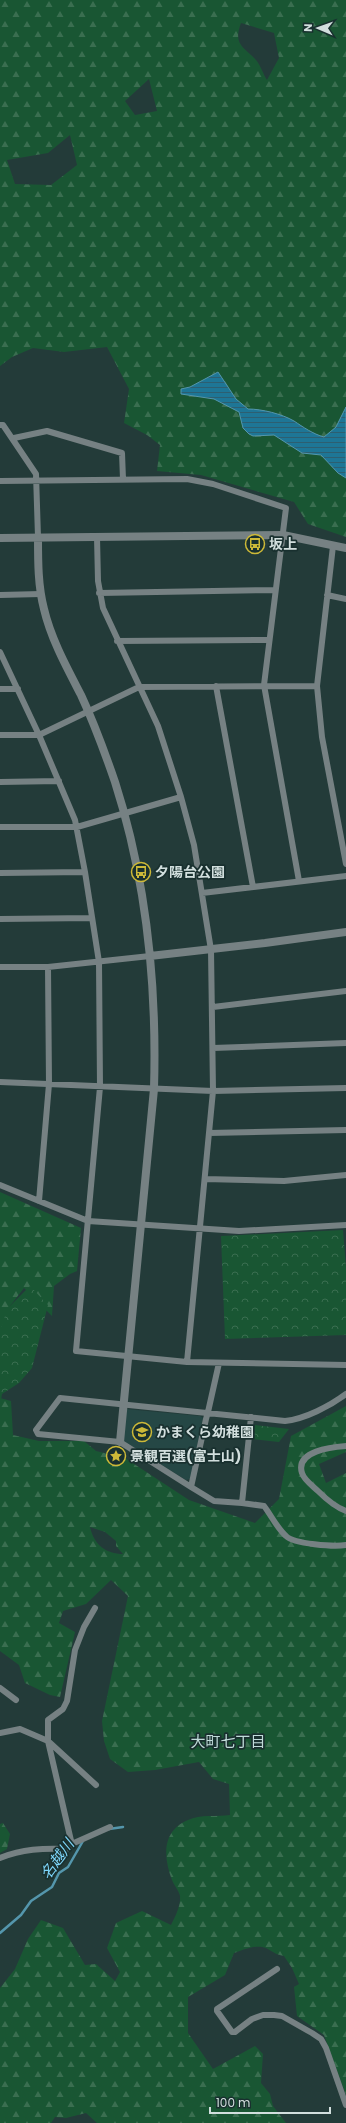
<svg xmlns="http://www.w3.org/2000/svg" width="346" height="2123" font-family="Poppins,'Noto Sans JP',sans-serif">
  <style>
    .built { fill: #254745 }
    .forest { fill: url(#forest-firs); fill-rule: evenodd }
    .park { fill: url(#park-crowns) }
    .water { fill: url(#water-rules); stroke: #5496ac }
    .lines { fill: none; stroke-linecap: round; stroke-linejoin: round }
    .stream { stroke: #5496ac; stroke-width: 2.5 }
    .minor { stroke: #768183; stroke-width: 6 }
    .tertiary { stroke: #768183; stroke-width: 8 }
    .labels { text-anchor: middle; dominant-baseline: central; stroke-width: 3.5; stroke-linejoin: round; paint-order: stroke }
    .poi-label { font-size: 14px; font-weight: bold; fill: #d2dfde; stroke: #19302f; text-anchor: start }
    .neighbourhood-label { font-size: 15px; fill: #c0dbd9; stroke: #19302f }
    .water-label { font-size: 15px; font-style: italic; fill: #7dd4f9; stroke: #19302f }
  </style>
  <defs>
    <pattern id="forest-firs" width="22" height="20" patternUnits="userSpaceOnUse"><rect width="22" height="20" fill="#195633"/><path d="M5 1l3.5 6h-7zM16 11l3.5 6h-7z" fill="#3a6e50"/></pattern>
    <pattern id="park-crowns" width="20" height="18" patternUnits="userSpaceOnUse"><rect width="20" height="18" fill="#195633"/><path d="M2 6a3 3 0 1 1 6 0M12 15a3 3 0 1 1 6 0" fill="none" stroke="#3a6e50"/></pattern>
    <pattern id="water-rules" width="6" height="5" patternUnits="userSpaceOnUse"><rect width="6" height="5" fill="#1e7696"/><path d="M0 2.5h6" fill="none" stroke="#2d5f71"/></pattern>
  </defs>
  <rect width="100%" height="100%" fill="#233b39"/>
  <path class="built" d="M126,1409L200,1416L203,1418L190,1479L186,1480L122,1440Z"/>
  <path class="forest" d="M0,0H346V537L308,524L294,502L201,475L157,471L160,445L147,435L124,423L129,389L107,347L64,352L33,348L12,357L0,366ZM241,23L274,33L279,58L267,80C263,74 261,66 256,60C243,46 233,45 241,23ZM149,79L157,111L135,115L125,101ZM70,135L77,165L51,185L15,184L7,160L48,153Z
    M0,1192L81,1228L77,1271L70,1274L54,1286L52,1316L24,1288L10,1306L0,1347Z
    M0,1398L11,1401L13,1435L39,1441H84L96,1451L125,1458L189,1500L255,1523L279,1499L291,1436L346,1406V1452L319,1464L326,1483L346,1473V2095L324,2035L297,2016L294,1987L299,1984L292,1968L284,1956C274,1954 274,1952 266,1948C256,1944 243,1950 234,1953L225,1975L188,1997V2033L213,2069L255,2046L263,2054L261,2083L270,2094L273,2106L286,2123H97L86,2113L66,2118L55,2117L51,2123H0V1988L15,1969L28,1939L41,1920L63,1928L85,1965L96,1964L115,1981L120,1972L107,1948L116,1923L142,1911L171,1925C175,1917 181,1906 180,1896C179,1891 174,1885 172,1880C163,1856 162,1831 188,1820C200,1814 218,1817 230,1815L229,1784L213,1779L199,1762L155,1770L128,1772L110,1759L104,1741L102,1721L128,1596L111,1580L86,1604L63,1611L59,1623L75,1632L60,1697L50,1695L25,1683L19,1665L0,1651ZM90,1527L105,1532L116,1541V1546L123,1554C106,1554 94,1545 90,1527Z
    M3,1823L10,1834L7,1849L0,1853V1824Z"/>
  <path class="park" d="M343,1230L346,1268V1335L225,1339L221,1236Z
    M30,1286L48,1305L32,1368L19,1383L2,1394L0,1406V1332L7,1309Z
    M255,1425L289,1429L279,1442L252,1439Z"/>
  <path class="water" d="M218,372L236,399L248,409C262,409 282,414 294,421C303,427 313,434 324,437L336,427L346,407V478L338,473L321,455L302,453L274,435L253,436L249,434L243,428L239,412L214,399L181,394V389L190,387Z"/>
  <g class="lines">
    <path class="stream" d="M109,1829L123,1827
      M0,1933L21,1915L31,1901L52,1887L59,1873L68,1867L83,1841"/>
    <path class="minor" d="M0,425H3L36,474L38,537
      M14,438L47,431L122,453L123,479
      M0,481L187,479L213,484L286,508L264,685L299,881
      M97,537L98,581L103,608L158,726L181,797L194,845L211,950L213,1091L187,1362
      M333,546L317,686L322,737L346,864
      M99,593L275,590
      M0,595L41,594
      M327,595L346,599
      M117,641L269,640
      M0,652L39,735L75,820L85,872L99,962L100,1087L76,1351L187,1362L346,1365
      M216,686L253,887
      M0,689H18
      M0,735H39L139,687L317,686
      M0,782L59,781
      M0,827H77L181,797
      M0,873L85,872
      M202,893L346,876
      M0,919L92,918
      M0,967H48L150,956
      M213,1007L346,991
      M213,1048L346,1043
      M0,1082L213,1091L346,1088
      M209,1133L346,1130
      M205,1179L284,1181L346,1175
      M0,1185L88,1221L239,1231L346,1225
      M39,1201L49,1084L48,967
      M219,1363L208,1412L206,1419L191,1487L120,1442L38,1434L36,1430L60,1398L285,1421C305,1419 330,1406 346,1394
      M346,1446C332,1447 295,1451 302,1473C304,1480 313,1486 318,1491C326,1499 335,1507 346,1511
      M191,1487L214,1501L242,1503L251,1417
      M242,1503L264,1506C271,1515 277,1528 286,1536C294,1544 334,1547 346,1545
      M95,1608L84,1627L75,1650L67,1701L63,1709L48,1720V1741L96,1785
      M0,1688L16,1700
      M0,1733L20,1729L48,1741L72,1845
      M0,1858C22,1849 43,1848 67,1849L74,1843L110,1827
      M277,1969L217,2009V2011L232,2032H235L252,2019L263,2015H274L282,2016L312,2033L321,2039L326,2048L346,2105"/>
    <path class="tertiary" d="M38,537C38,562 38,586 44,609C51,639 67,668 81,695C94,723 105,753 115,782C147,882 157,985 154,1089L120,1442
      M0,538L283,535L346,548
      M150,956L265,943L346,932"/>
  </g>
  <defs>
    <symbol id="bus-ring" viewBox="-11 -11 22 22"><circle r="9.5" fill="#19302f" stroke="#cdb938" stroke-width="1.5"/><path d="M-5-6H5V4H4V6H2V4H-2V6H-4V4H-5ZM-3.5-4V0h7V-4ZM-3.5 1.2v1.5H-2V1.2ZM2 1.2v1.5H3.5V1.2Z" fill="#cdb938"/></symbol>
    <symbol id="school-ring" viewBox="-11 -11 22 22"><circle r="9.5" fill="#19302f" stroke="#cdb938" stroke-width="1.5"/><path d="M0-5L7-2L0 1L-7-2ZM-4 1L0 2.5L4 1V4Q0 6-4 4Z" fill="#cdb938"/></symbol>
    <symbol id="sight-ring" viewBox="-11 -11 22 22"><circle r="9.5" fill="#19302f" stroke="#cdb938" stroke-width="1.5"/><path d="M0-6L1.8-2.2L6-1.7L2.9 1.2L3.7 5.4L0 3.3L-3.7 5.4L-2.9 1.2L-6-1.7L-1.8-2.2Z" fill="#cdb938"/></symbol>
  </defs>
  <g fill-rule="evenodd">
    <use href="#bus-ring" x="244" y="533" width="22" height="22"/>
    <use href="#bus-ring" x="130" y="861" width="22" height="22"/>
    <use href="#school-ring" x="131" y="1421" width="22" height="22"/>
    <use href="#sight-ring" x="105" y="1445" width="22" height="22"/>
  </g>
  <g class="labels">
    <g class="poi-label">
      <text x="269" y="544">坂上</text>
      <text x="155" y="872">夕陽台公園</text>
      <text x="156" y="1432">かまくら幼稚園</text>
      <text x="130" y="1456">景観百選(富士山)</text>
    </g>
    <g class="neighbourhood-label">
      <text x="228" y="1741">大町七丁目</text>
    </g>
    <g class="water-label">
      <text transform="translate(57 1859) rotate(-54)">名越川</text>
    </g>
  </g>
  <g transform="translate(318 28) rotate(272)" stroke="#19302f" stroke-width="3" paint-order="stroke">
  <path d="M0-3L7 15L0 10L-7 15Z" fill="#d2dfde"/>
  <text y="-6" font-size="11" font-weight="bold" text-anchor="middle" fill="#d2dfde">N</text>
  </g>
  <path d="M210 2107v6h120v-6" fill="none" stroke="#d2dfde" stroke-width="2"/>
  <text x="216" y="2107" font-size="12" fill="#d2dfde" stroke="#19302f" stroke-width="3" paint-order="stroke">100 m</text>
</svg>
